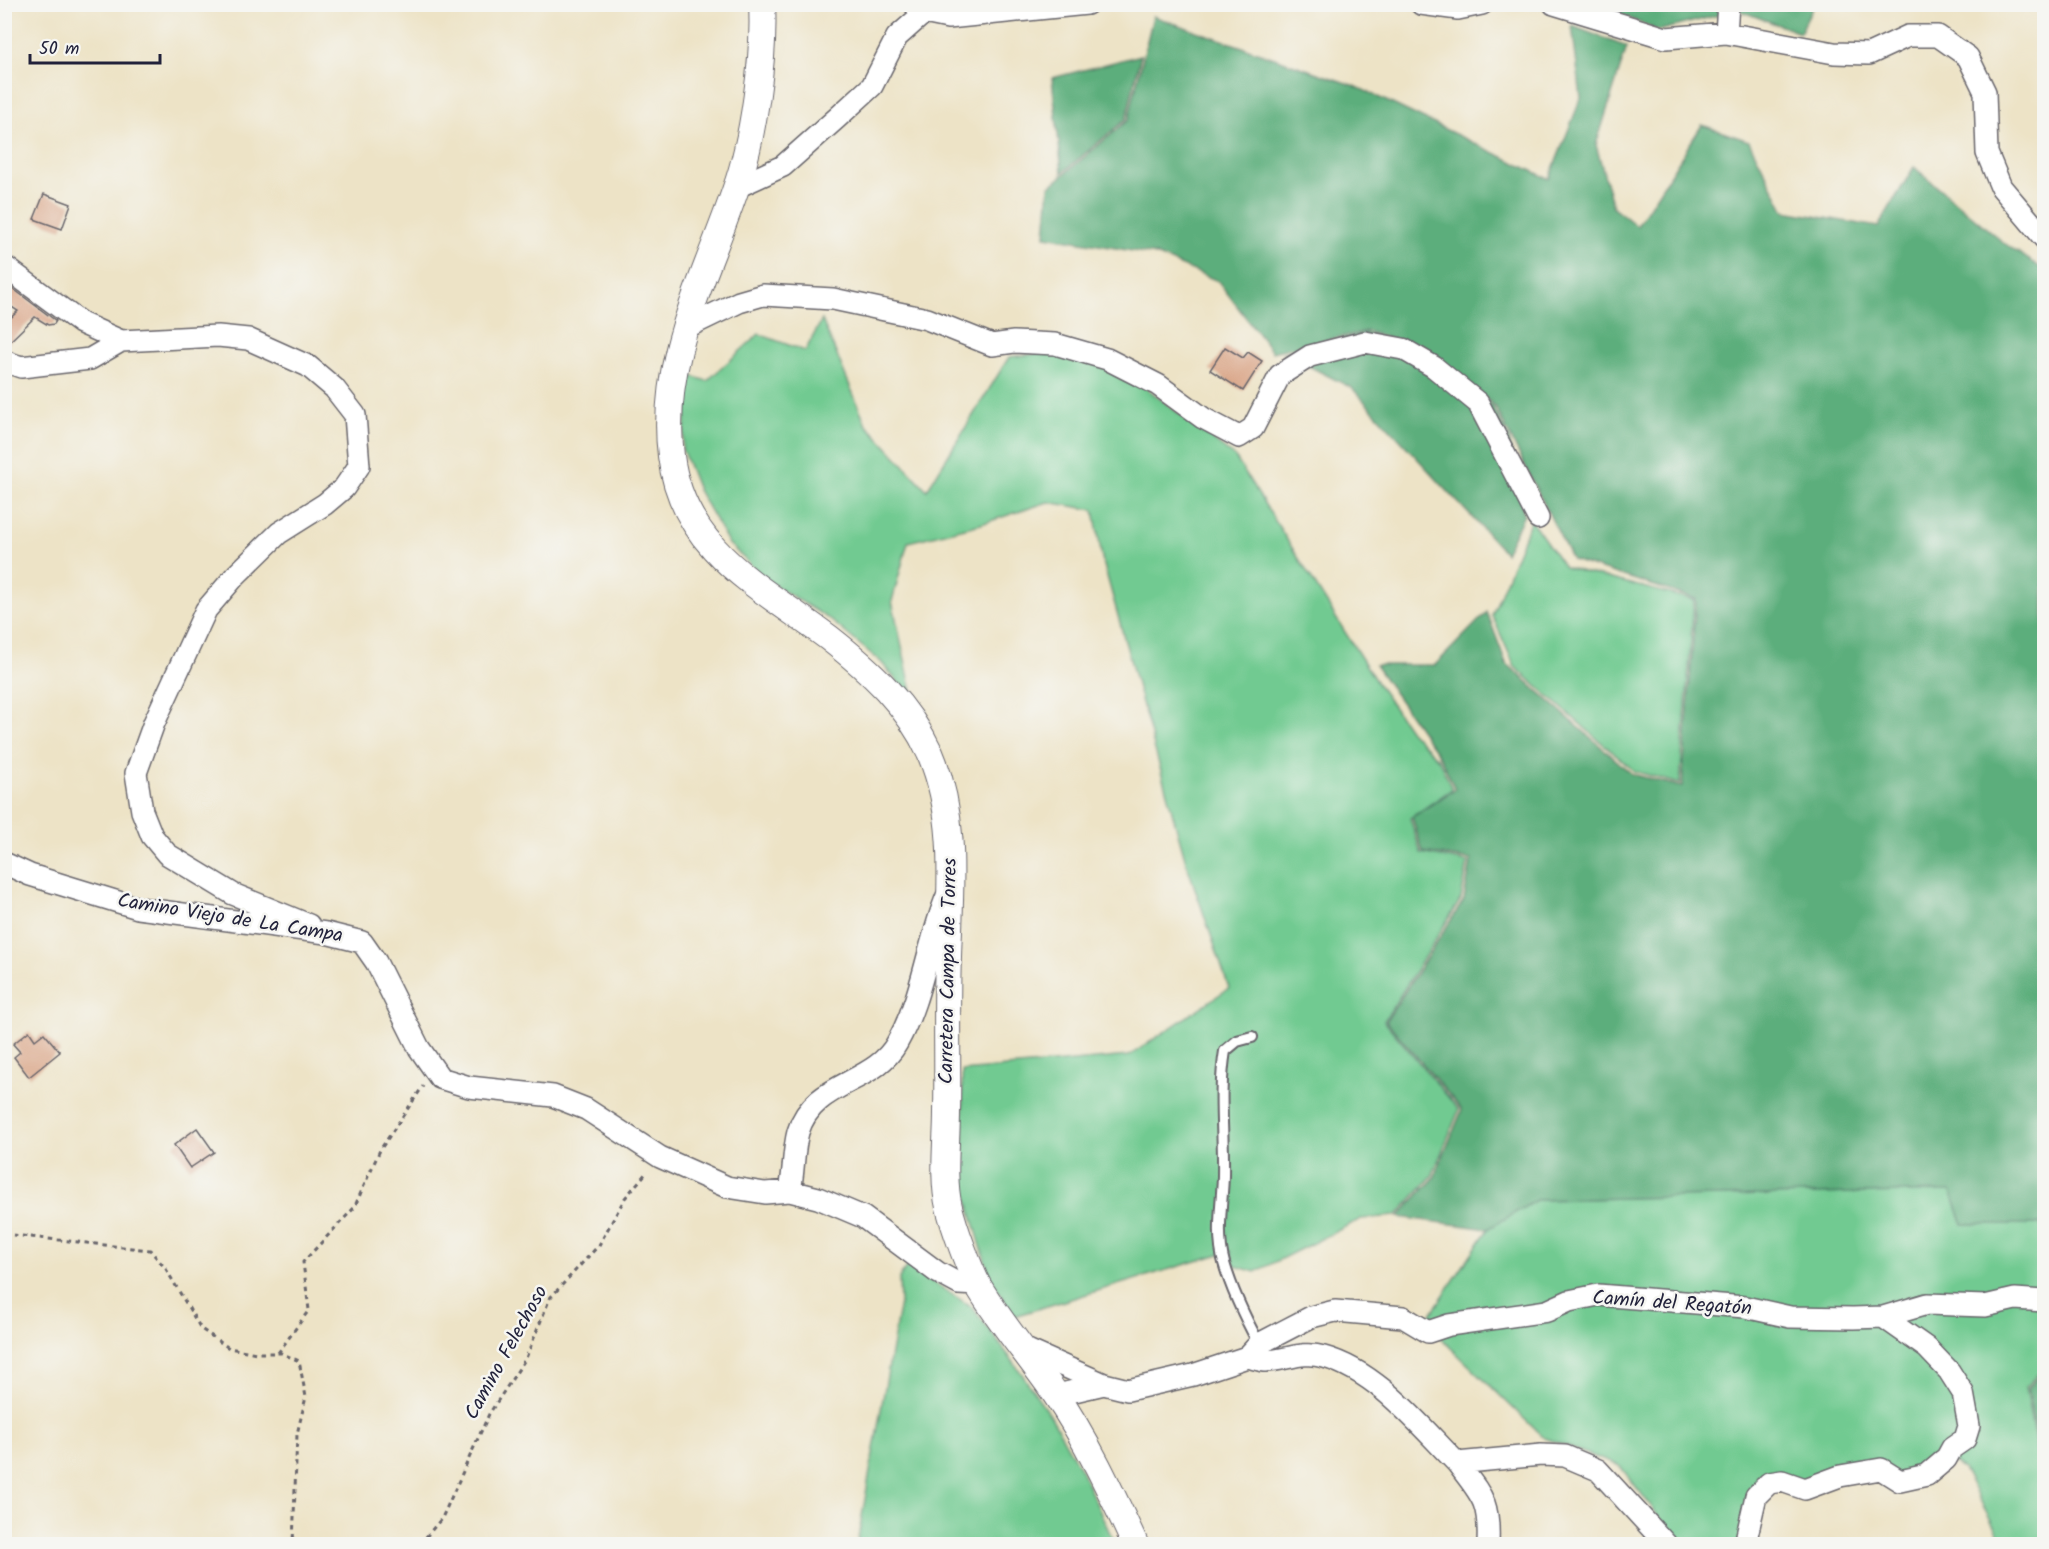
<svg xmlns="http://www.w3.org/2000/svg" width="2049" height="1549" font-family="Kalam,sans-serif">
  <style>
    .green { fill: #71ca91; stroke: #4a7666; stroke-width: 1.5 }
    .forest { fill: #5cae7b; stroke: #3f685b; stroke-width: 1.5 }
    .building { fill: #d8a081 }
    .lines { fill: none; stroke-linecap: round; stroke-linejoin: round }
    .service-casing { stroke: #69666c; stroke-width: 14 }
    .minor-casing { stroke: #69666c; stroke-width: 24 }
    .tertiary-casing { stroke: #69666c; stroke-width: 28 }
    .path { stroke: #69666c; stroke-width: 3; stroke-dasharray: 4.5 4.5; stroke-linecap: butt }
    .service { stroke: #fff; stroke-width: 10 }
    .minor { stroke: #fff; stroke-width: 21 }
    .tertiary { stroke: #fff; stroke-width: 26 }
    .labels { text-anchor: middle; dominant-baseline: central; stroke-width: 5; stroke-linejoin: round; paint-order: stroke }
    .street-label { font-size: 20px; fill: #22223b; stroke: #f6f6f2 }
  </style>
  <rect width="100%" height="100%" fill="#f6f6f2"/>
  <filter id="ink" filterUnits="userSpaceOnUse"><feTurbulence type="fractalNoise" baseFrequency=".0167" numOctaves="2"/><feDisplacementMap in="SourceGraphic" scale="12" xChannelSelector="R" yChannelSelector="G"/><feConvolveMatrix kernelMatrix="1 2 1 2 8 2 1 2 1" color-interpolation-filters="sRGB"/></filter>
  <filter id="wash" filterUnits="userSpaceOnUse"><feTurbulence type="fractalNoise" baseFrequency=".008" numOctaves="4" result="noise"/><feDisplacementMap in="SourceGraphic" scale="24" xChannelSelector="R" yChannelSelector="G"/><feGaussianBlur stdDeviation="1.35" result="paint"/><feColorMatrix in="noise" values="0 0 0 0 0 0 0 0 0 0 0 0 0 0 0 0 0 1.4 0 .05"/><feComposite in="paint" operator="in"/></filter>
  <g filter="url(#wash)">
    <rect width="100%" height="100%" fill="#ede3c6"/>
    <path class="green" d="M822,320L866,424L927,490L1009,357L1062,351L1129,375L1235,457L1377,683L1410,731L1439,760L1452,789L1410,818L1421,853L1468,862L1461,899L1384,1021L1459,1110L1432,1176L1396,1216L1361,1219L1255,1272L1235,1266L1230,1251L1014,1316L990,1278L965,1191L962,1071L1129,1056L1229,988L1186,862L1102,558L1094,510L1048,502L981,524L908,542L892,601L914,701L881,662L829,619L765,579L729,544L698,490L682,449L691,376L707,381L759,334L805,351Z
      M1531,520L1564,567L1694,600L1680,784L1634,771L1515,667L1492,615Z
      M1951,1191L1963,1224H2040L2044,1232V1368L2025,1387L2044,1490V1544H2004L1963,1469L1939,1454L1906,1474L1805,1486L1775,1474L1739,1544H1680L1620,1466L1544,1438L1425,1323L1488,1229L1536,1200Z
      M908,1266L972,1307L1015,1364L1050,1415L1081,1470L1115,1544H857L900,1303L899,1278Z"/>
    <path class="forest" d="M1600,5H1814L1800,33L1738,10L1658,31Z
      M1153,16L1355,86L1549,179L1581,98L1572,26L1627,47L1596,145L1613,207L1637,226L1702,125L1749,141L1785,211L1878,227L1914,167L2004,243L2044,270V1231L2040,1224H1963L1951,1191L1536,1200L1488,1229L1398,1217L1434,1178L1462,1110L1386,1021L1464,900L1471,860L1423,852L1412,817L1455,789L1441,759L1375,665H1435L1487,612L1506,663L1632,774L1682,787L1696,599L1572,560L1495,406L1429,351L1367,331L1272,352L1218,281L1156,255L1045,236L1049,187L1128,120Z
      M1141,55L1126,119L1062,173L1052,78Z
      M1366,333L1427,353L1493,407L1509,440L1524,515L1505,553L1352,388L1283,353Z
      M2044,1371V1479L2027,1388Z"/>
    <g id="blocks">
      <path class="building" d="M44,194L71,204L62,229L34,219Z
        M4,282L56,321L54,324L48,325L35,317L4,347V324L18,311L4,302Z
        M1225,347L1243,358L1248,352L1262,361L1243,391L1210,370Z
        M29,1031L35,1040L44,1033L60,1052L29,1077L14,1057L20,1052L13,1044Z
        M197,1128L214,1152L190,1168L174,1145Z"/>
    </g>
  </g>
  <g filter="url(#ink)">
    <use href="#blocks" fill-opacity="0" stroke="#69666c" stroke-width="1.5"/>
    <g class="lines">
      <defs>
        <path id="service" d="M1252,1037L1237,1041L1225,1051C1218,1093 1224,1134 1223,1176C1222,1205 1216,1234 1224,1263C1232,1291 1245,1318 1259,1344"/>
        <path id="minor" d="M1421,4L1458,9L1482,4
          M1554,4L1666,38L1726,33L1834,53L1869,54L1908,36H1938L1968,57L1985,92L1987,153L2001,187L2044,238
          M915,5L924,13L948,18L1087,4
          M1726,33L1728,4
          M737,187L783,166L837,118L872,86L897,37L924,13
          M4,266L81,323L121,341L218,336L248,339L308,366L334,388L355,415L359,466L344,488L325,504L279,533L236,575L206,610L154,723L136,773L142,811L152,836L167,854L233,894L309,925
          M683,329L739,302L763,295L833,299L927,319L992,345L1014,342L1055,344L1107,359L1158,385L1203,418L1239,437L1253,428L1280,375L1310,356L1365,342L1403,349L1434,367L1478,403L1538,518
          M4,361L21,367L90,359L121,341
          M4,863L30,875L138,908L326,933L362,942L376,962L419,1048L440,1078L469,1087L553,1096L586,1109L660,1157L727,1187L765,1193L790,1191L818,1198L863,1217L937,1272L959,1284L978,1285
          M790,1191C794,1172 793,1151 798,1132C813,1081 874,1085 897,1043C923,997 927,944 947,896
          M1023,1348L1104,1384
          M1247,1357L1259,1344L1311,1317L1335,1311L1403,1317L1428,1332L1449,1325L1547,1311L1569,1301L1598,1295L1745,1307L1790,1317L1853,1318L1883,1317L1927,1304L1985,1306L2015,1299L2044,1301
          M1247,1357C1253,1358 1260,1361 1265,1361C1286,1361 1301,1350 1324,1357C1378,1372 1419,1425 1457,1463L1541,1455L1565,1456L1598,1470L1666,1544
          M1057,1395L1104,1384L1128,1390L1193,1375L1247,1357
          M1457,1463C1482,1496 1490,1501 1488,1544
          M1745,1544L1756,1496L1769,1483L1782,1481L1805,1489L1840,1476L1881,1469L1900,1481L1927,1475L1946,1459L1952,1448L1965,1439L1969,1426L1963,1393L1949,1371L1927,1348L1883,1317"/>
        <path id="tertiary" d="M762,4C765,56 753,142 735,191C705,279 659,360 671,456C683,551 761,587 829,638C870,670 908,705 930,753C958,819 950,888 948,957C946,1009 948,1060 947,1112C947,1142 942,1178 949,1207C954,1227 969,1269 979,1287C1001,1324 1030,1357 1054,1392C1087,1440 1111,1492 1135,1544"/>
      </defs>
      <use href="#service" class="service-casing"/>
      <use href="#minor" class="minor-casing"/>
      <use href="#tertiary" class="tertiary-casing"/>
      <path class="path" d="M4,1234L150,1250L166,1269L201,1329L229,1348L257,1353H281L299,1361L306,1397L297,1434L293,1544
        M278,1353L309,1310L303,1262L354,1208L380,1150L423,1086
        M420,1544L442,1518L489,1414L526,1358L550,1298L599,1245L625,1198L647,1172"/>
      <use href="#service" class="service"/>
      <use href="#minor" class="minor"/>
      <use href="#tertiary" class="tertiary"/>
    </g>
  </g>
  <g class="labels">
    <g class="street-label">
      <text transform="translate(230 919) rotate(9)">Camino Viejo de La Campa</text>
      <text transform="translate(949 971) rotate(-89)">Carretera Campa de Torres</text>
      <text transform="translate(1672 1304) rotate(4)">Camín del Regatón</text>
      <text transform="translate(507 1353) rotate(-61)">Camino Felechoso</text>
    </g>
  </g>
  <rect width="2049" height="1549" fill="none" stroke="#f6f6f2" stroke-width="24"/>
  <path d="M30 54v9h130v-9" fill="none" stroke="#22223b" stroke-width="3"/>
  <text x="39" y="54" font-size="18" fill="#22223b" stroke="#f6f6f2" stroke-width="4.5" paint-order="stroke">50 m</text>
</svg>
